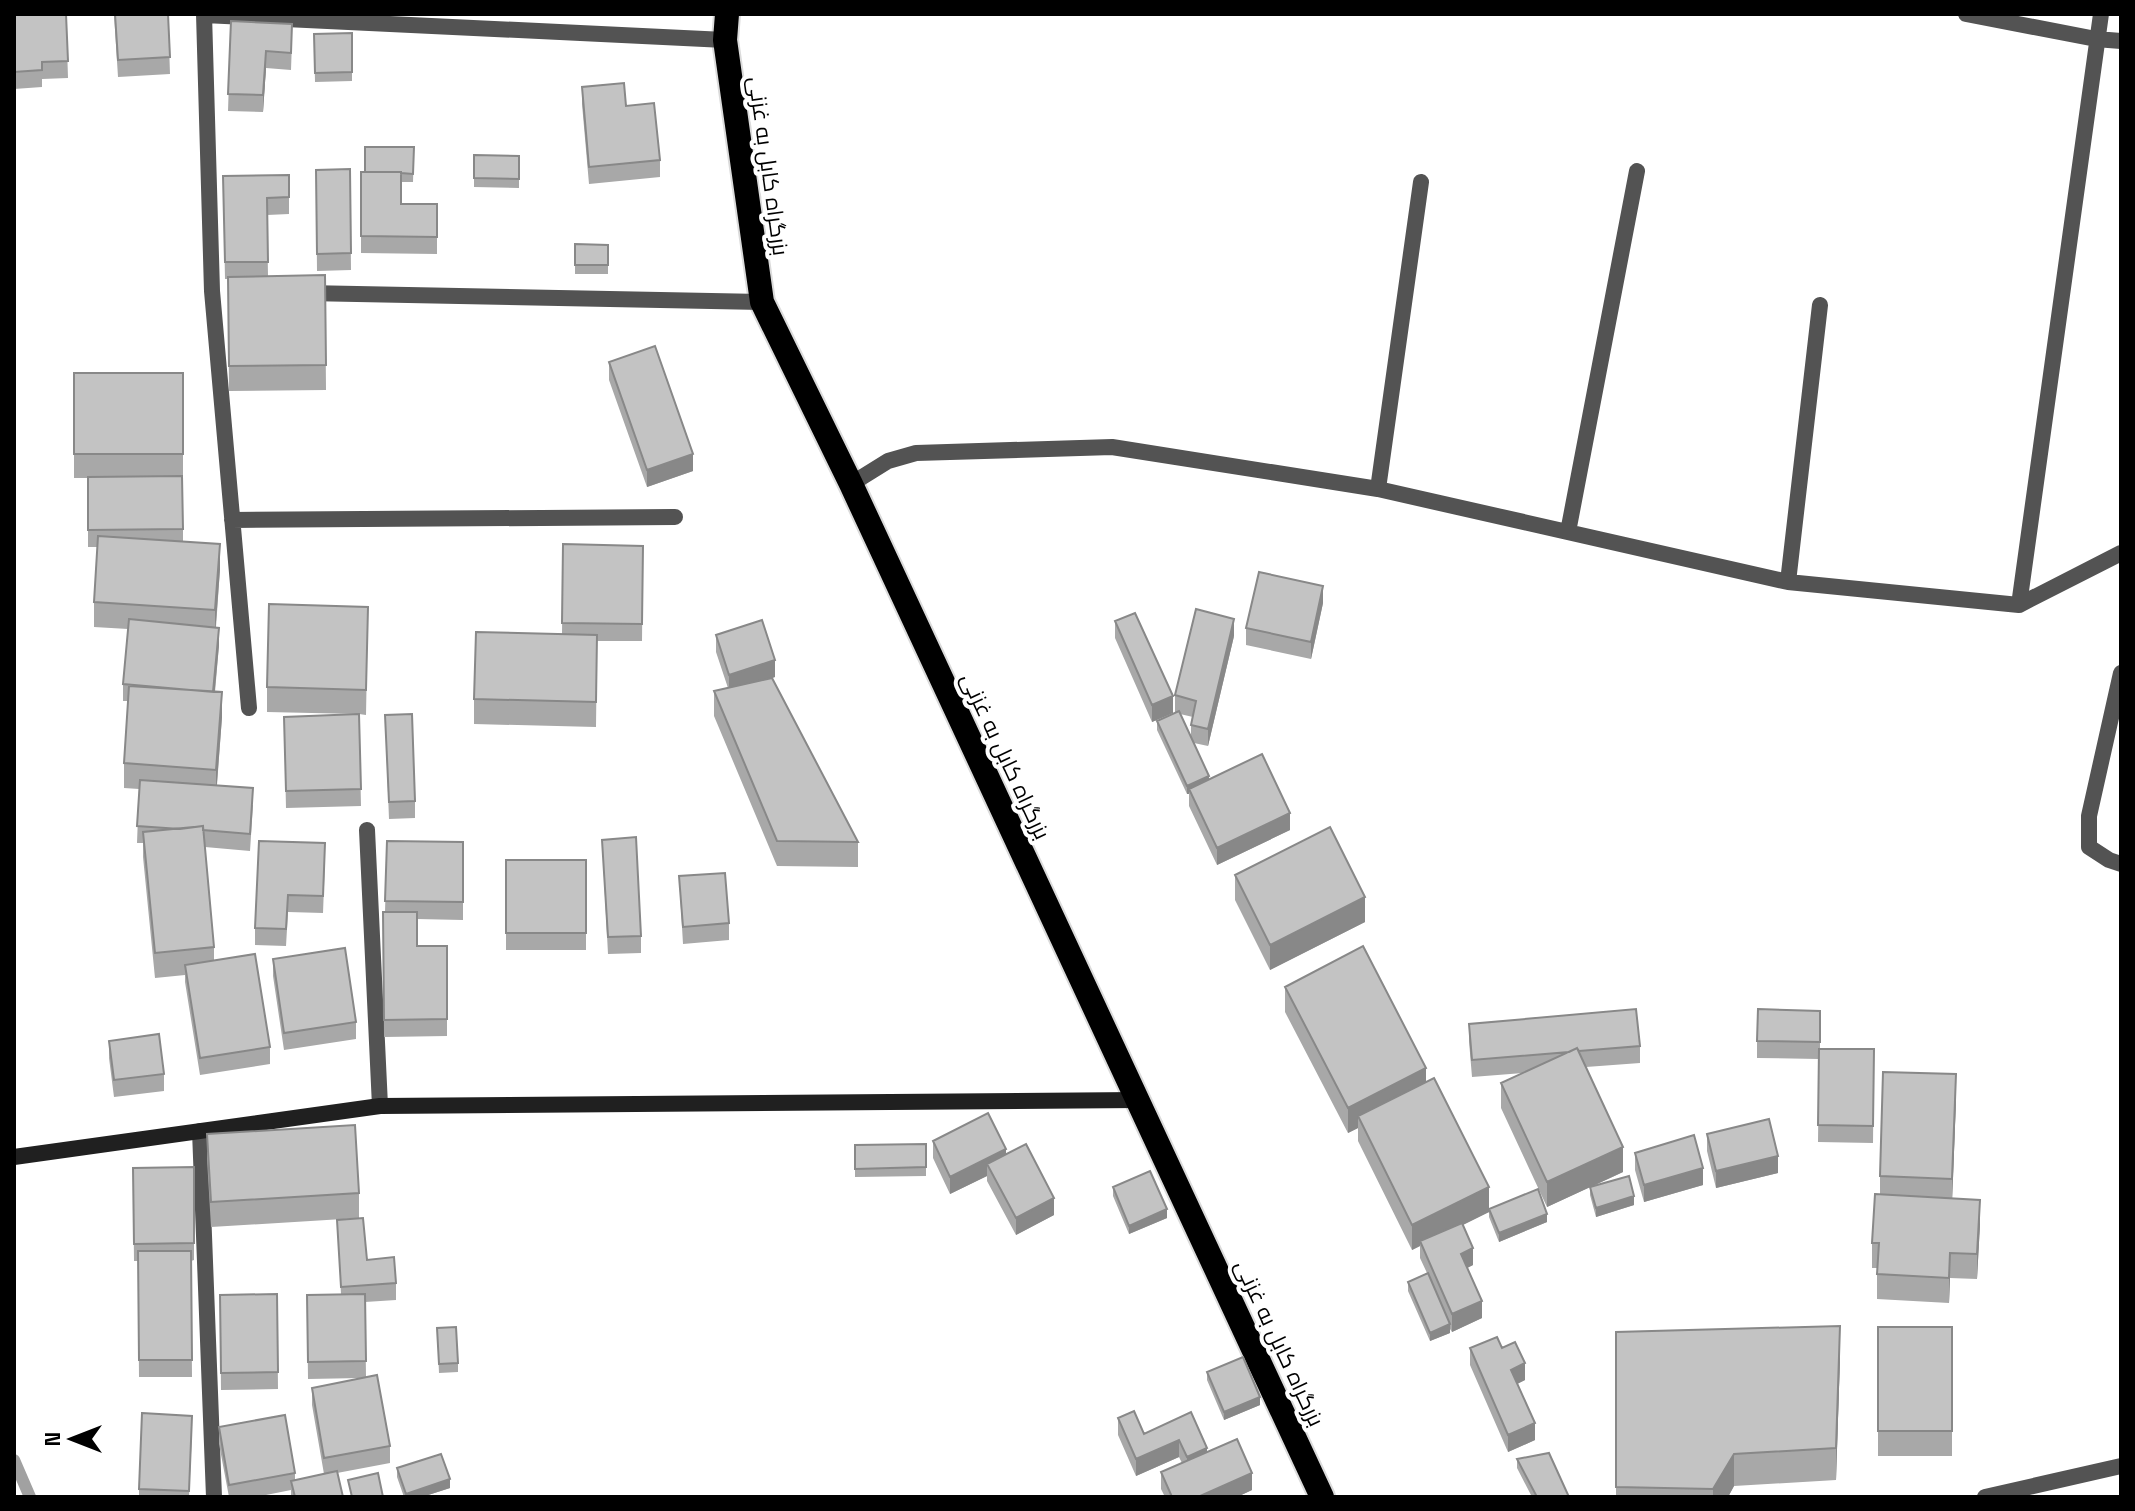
<svg xmlns="http://www.w3.org/2000/svg" width="2135" height="1511" font-family="'Space Grotesk',Cairo,sans-serif">
  <style>
    .lines { fill: none; stroke-linecap: round; stroke-linejoin: round }
    .stream { stroke: #a1a1a1; stroke-width: 12 }
    .highway-casing { stroke: #dbdbdb; stroke-width: 28 }
    .street { stroke: #535353; stroke-width: 16 }
    .secondary { stroke: #202020; stroke-width: 16 }
    .highway { stroke: #000; stroke-width: 24 }
    .wall { fill: #a8a8a8; fill-rule: evenodd }
    .shaded-wall { fill: #888 }
    .building { fill: #c3c3c3; stroke: #888; stroke-width: 2 }
    .labels { text-anchor: middle; dominant-baseline: central; stroke-width: 8; stroke-linejoin: round; paint-order: stroke }
    .street-label { font-size: 22px; fill: #000; stroke: #fff }
  </style>
  <rect width="100%" height="100%" fill="#fff"/>
  <g class="lines">
    <path class="stream" d="M14,1460L30,1497"/>
    <defs>
      <path id="highway" d="M727,14L725,40L762,302L851,484L1322,1497"/>
    </defs>
    <use href="#highway" class="highway-casing"/>
    <path class="street" d="M204,14L212,291L249,708
      M1966,14L2096,39L2121,41
      M204,15L725,40
      M306,293L762,302
      M851,484L888,461L916,453L1112,447L1378,489L1788,582L2019,605L2121,553
      M1378,489L1421,182
      M232,520L675,517
      M1568,532L1637,171
      M1788,582L1820,305
      M2019,605L2101,14
      M2121,673L2089,816V847L2109,860L2121,864
      M367,830L380,1106
      M200,1131L214,1497
      M1985,1497L2121,1466"/>
    <path class="secondary" d="M14,1157L380,1106L1138,1100"/>
    <use href="#highway" class="highway"/>
  </g>
  <path class="wall" d="M14,14H66L68,78L42,79V87L14,89Z
    M114,14H168L170,74L118,77Z
    M231,21L292,41L291,70L266,68L263,112L228,111Z
    M352,33V81L315,82L314,34Z
    M582,87L626,106L660,160V177L589,184L582,104Z
    M414,147L413,182H401V204H437V254L361,253V172H365Z
    M474,155L519,156V188L474,187Z
    M350,169L351,270L317,271L316,170Z
    M289,175V214L267,215L268,276L325,275L326,390L229,391L228,279H225L223,176Z
    M575,244L608,245V274H575Z
    M609,362L693,471L647,487L609,380Z
    M74,373H183V542L220,569L216,627L219,645L215,692L222,717L217,785L253,805L250,851L205,847L214,947V960L270,1047V1064L200,1075L185,982V975L155,978L143,857V843H137L139,789L124,788V763L128,701H123V684L128,629L94,627V602L98,547H88V478H74Z
    M563,544L643,546L642,641H597L596,727L474,724V699L562,634Z
    M1323,603L1311,659L1246,645V628Z
    M368,607L366,715L359,714L361,806L286,808L284,717L357,714L267,712V687Z
    M1115,621L1173,713L1152,722L1115,638Z
    M716,635L775,677L772,678L858,842V867L777,866L714,716V691L728,688L716,652Z
    M1234,636L1208,746L1194,743L1209,779L1290,830L1217,865L1189,806V794H1187L1157,730V721L1175,713V695ZM1180,714L1193,717L1191,725V736Z
    M385,715L415,801V818L389,819Z
    M602,840L641,936V953L608,954Z
    M387,841L463,842V920L417,919V946H447V1036L384,1037L383,912H385Z
    M325,860L323,913L288,912L286,946L255,945V928Z
    M506,860H586V950H506Z
    M1235,875L1365,922L1270,970L1235,900Z
    M679,876L729,923V940L683,944Z
    M273,959L356,1022V1039L284,1050L273,976Z
    M1285,987L1426,1081L1489,1212L1463,1225L1473,1265L1467,1268L1482,1318L1452,1332L1450,1329V1333L1430,1341L1408,1291V1282L1427,1273L1420,1258V1246L1412,1250L1358,1141V1128L1348,1133L1285,1012Z
    M1820,1011V1049H1874L1873,1143L1818,1142L1819,1059L1757,1058V1041Z
    M1469,1024L1640,1046V1063L1586,1067L1623,1172L1593,1186L1634,1205L1596,1217L1590,1195V1187L1547,1207L1501,1108V1083L1523,1073L1472,1077L1469,1041Z
    M109,1041L164,1074V1091L114,1097L109,1058Z
    M1956,1099L1952,1198L1980,1224L1977,1279L1950,1278L1949,1303L1877,1299V1268H1872V1243L1880,1194V1176Z
    M207,1134L359,1193V1218L211,1227L207,1159Z
    M1707,1134L1778,1173L1716,1188L1707,1151Z
    M933,1141L1006,1154L1054,1215L1016,1235L987,1181V1176L950,1194L933,1158Z
    M926,1144V1176L855,1177V1145Z
    M1635,1153L1703,1185L1644,1202L1635,1170Z
    M133,1168L194,1243V1260L191,1261L192,1377H139L138,1261H134Z
    M1113,1187L1167,1218L1129,1234L1113,1196Z
    M1489,1209L1547,1222L1499,1242L1489,1217Z
    M337,1220L367,1260L396,1283V1300L365,1302L366,1377L390,1446V1463L337,1473L343,1497H291V1490L256,1497H229L219,1444V1427L295,1473V1480L324,1474L312,1405V1388L361,1378L308,1379L307,1295L341,1294Z
    M277,1294L278,1389L221,1390L220,1295Z
    M1878,1327H1952V1456H1878Z
    M437,1328L458,1363V1372L439,1373Z
    M1616,1332L1840,1358L1836,1480L1734,1486L1728,1497H1616Z
    M1470,1348H1502L1525,1380L1517,1384L1535,1440L1508,1452L1470,1365Z
    M1207,1372L1260,1405L1224,1420L1207,1380Z
    M1191,1412L1207,1452L1252,1490L1237,1497H1165L1161,1489V1472L1182,1463L1179,1457L1136,1476L1118,1435V1418L1144,1434Z
    M192,1433L189,1497H139V1489Z
    M1517,1459L1569,1497H1532L1517,1468Z
    M397,1468L450,1488L422,1497H404L397,1477Z"/>
  <path class="shaded-wall" d="M266,51V68L263,112V95Z
    M693,454V471L647,487V470Z
    M220,544V569L215,635V610Z
    M1323,586V603L1311,659V642Z
    M1234,619V636L1208,746V729Z
    M219,628V645L213,709V692Z
    M775,660V677L729,692V675Z
    M222,692V717L216,795V770Z
    M1173,696V713L1152,722V705Z
    M1209,776V785L1189,789V794H1187V786Z
    M1290,813V830L1217,865V848Z
    M1365,897V922L1270,970V945Z
    M1426,1068V1093L1358,1116V1128L1348,1133V1108Z
    M1956,1074V1099L1952,1204V1179Z
    M1623,1147V1172L1547,1207V1182Z
    M1006,1149V1166L987,1164V1176L950,1194V1177Z
    M1778,1156V1173L1716,1188V1171Z
    M1703,1168V1185L1644,1202V1185Z
    M1489,1187V1212L1422,1245L1420,1241V1246L1412,1250V1225Z
    M1634,1196V1205L1596,1217V1208Z
    M1054,1198V1215L1016,1235V1218Z
    M1980,1200V1224L1977,1279V1254Z
    M1167,1209V1218L1129,1234V1226Z
    M1547,1214V1222L1499,1242V1233Z
    M1473,1248V1265L1461,1271V1254Z
    M1950,1253V1278L1949,1303V1278Z
    M1482,1301V1318L1452,1332V1314Z
    M1450,1324V1333L1430,1341V1333Z
    M1840,1326V1358L1836,1480V1448Z
    M1525,1363V1380L1511,1387V1370Z
    M1260,1397V1405L1224,1420V1412Z
    M1535,1423V1440L1508,1452V1435Z
    M1179,1440V1457L1136,1476V1459Z
    M1207,1448V1465L1187,1474V1457Z
    M1734,1454V1486L1728,1497H1713V1489Z
    M1252,1473V1490L1237,1497H1198Z
    M450,1479V1488L422,1497H406V1494Z"/>
  <path class="building" d="M14,14H66L68,61L42,62V70L14,72Z
    M115,14H168L170,57L118,60Z
    M231,21L292,24L291,53L266,51L263,95L228,94Z
    M352,33V72L315,73L314,34Z
    M624,83L626,106L654,103L660,160L589,167L582,87Z
    M365,147H414L413,174L401,173V172H365Z
    M474,155L519,156V179L474,178Z
    M350,169L351,253L317,254L316,170Z
    M361,172H401V204H437V237L361,236Z
    M289,175V197L267,198L268,262H225L223,176Z
    M575,244L608,245V265H575Z
    M325,275L326,365L229,366L228,277Z
    M655,346L693,454L647,470L609,362Z
    M74,373H183V454H74Z
    M182,476L183,529L88,530V477Z
    M98,536L220,544L215,610L94,602Z
    M563,544L643,546L642,624L562,623Z
    M1259,572L1323,586L1311,642L1246,628Z
    M269,604L368,607L366,690L267,687Z
    M1196,609L1234,619L1208,729L1191,725L1196,701L1175,695Z
    M1135,613L1173,696L1152,705L1115,621Z
    M129,619L219,628L213,692L123,684Z
    M762,620L775,660L729,675L716,635Z
    M476,632L597,635L596,702L474,699Z
    M772,678L858,842L777,841L714,691Z
    M129,686L222,692L216,770L124,763Z
    M1179,711L1209,776L1187,786L1157,721Z
    M359,714L361,789L286,791L284,717Z
    M412,714L415,801L389,802L385,715Z
    M1262,754L1290,813L1217,848L1189,789Z
    M140,780L253,788L250,834L203,830V826L180,829L137,826Z
    M203,826L214,947L155,953L143,832Z
    M1330,827L1365,897L1270,945L1235,875Z
    M636,837L641,936L608,937L602,840Z
    M259,841L325,843L323,896L288,895L286,929L255,928Z
    M387,841L463,842V902L385,901Z
    M506,860H586V933H506Z
    M725,873L729,923L683,927L679,876Z
    M383,912H417V946H447V1019L384,1020Z
    M1363,946L1426,1068L1348,1108L1285,987Z
    M345,948L356,1022L284,1033L273,959Z
    M255,954L270,1047L200,1058L185,965Z
    M1636,1009L1640,1046L1579,1051L1577,1048L1569,1052L1472,1060L1469,1024Z
    M1758,1009L1820,1011V1042L1757,1041Z
    M159,1034L164,1074L114,1080L109,1041Z
    M1577,1048L1623,1147L1547,1182L1501,1083Z
    M1819,1049H1874L1873,1126L1818,1125Z
    M1883,1072L1956,1074L1952,1179L1880,1176Z
    M1434,1078L1489,1187L1412,1225L1358,1116Z
    M988,1113L1006,1149L950,1177L933,1141Z
    M1769,1119L1778,1156L1716,1171L1707,1134Z
    M355,1125L359,1193L211,1202L207,1134Z
    M1694,1135L1703,1168L1644,1185L1635,1153Z
    M926,1144V1167L855,1169V1145Z
    M1026,1144L1054,1198L1016,1218L987,1164Z
    M194,1167V1243L134,1244L133,1168Z
    M1150,1171L1167,1209L1129,1226L1113,1187Z
    M1629,1176L1634,1196L1596,1208L1590,1187Z
    M1538,1189L1547,1214L1499,1233L1489,1209Z
    M1875,1194L1980,1200L1977,1254L1950,1253L1949,1278L1877,1274L1879,1243H1872Z
    M363,1218L367,1260L394,1257L396,1283L341,1287L337,1220Z
    M1462,1223L1473,1248L1461,1254L1482,1301L1452,1314L1420,1241Z
    M138,1251H191L192,1360H139Z
    M1428,1273L1450,1324L1430,1333L1408,1282Z
    M277,1294L278,1372L221,1373L220,1295Z
    M365,1294L366,1361L308,1362L307,1295Z
    M1840,1326L1836,1448L1734,1454L1713,1489L1616,1487V1332Z
    M456,1327L458,1363L439,1364L437,1328Z
    M1878,1327H1952V1431H1878Z
    M1497,1337L1502,1348L1515,1342L1525,1363L1511,1370L1535,1423L1508,1435L1470,1348Z
    M1243,1357L1260,1397L1224,1412L1207,1372Z
    M377,1375L390,1446L324,1458L312,1388Z
    M1134,1411L1144,1434L1191,1412L1207,1448L1187,1457L1179,1440L1136,1459L1118,1418Z
    M142,1413L192,1416L189,1491L139,1489Z
    M285,1415L295,1473L229,1485L219,1427Z
    M1237,1439L1252,1473L1198,1497H1172L1161,1472Z
    M1549,1453L1569,1497H1537L1517,1459Z
    M441,1454L450,1479L406,1494L397,1468Z
    M337,1471L343,1497H295L291,1481Z
    M378,1473L383,1497H352L348,1480Z"/>
  <g class="labels">
    <g class="street-label">
      <text transform="translate(769 166) rotate(82)">بزرگراه کابل به غزنی</text>
      <text transform="translate(1006 756) rotate(65)">بزرگراه کابل به غزنی</text>
      <text transform="translate(1280 1343) rotate(65)">بزرگراه کابل به غزنی</text>
    </g>
  </g>
  <rect width="2135" height="1511" fill="none" stroke="#000000" stroke-width="32"/>
  <g transform="translate(72 1439) rotate(270)" stroke="#ffffff" stroke-width="6" paint-order="stroke">
  <path d="M0-6L14 30L0 20L-14 30Z" fill="#000000"/>
  <text y="-12" font-size="22" font-weight="bold" text-anchor="middle" fill="#000000">N</text>
  </g>
</svg>
